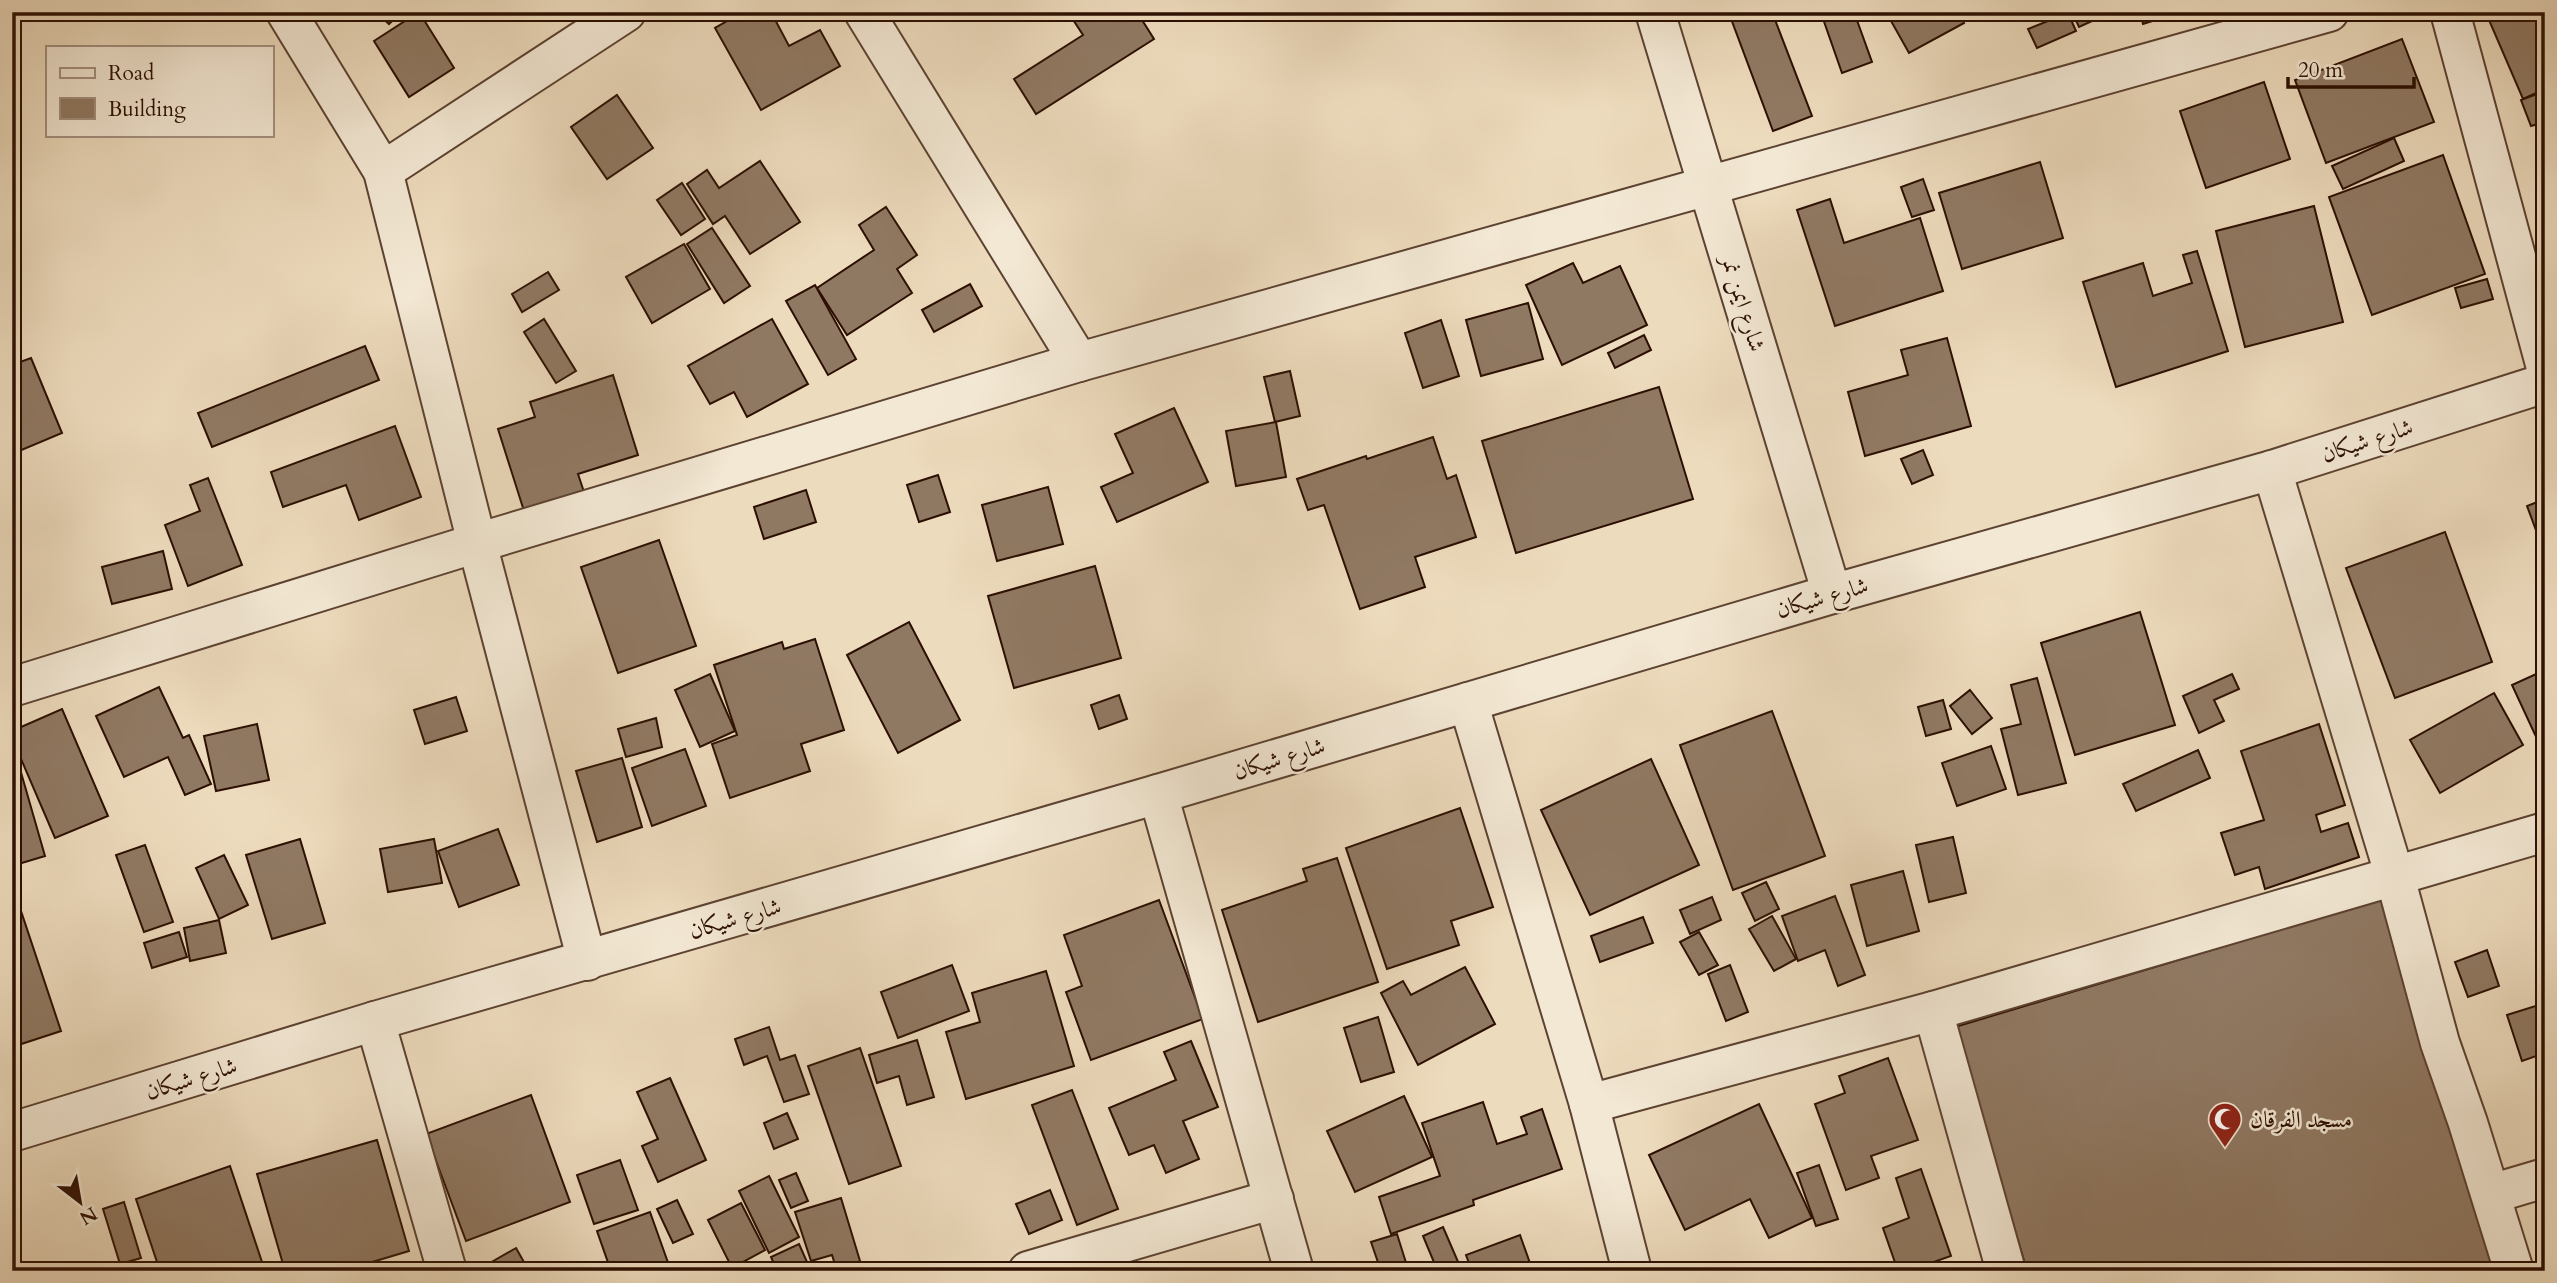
<svg xmlns="http://www.w3.org/2000/svg" width="2557" height="1283" viewBox="0 0 2557 1283" font-family="Cardo,Amiri,serif">
<style>
.building{fill:#907963;stroke:#2c0f02;stroke-width:2}
.lines{fill:none;stroke-linecap:round;stroke-linejoin:round}
.minor-casing{stroke:#5c4231;stroke-width:42}
.minor{stroke:#f3e8d4;stroke-width:38}
.labels{text-anchor:middle;stroke-width:5;stroke-linejoin:round;paint-order:stroke}
.street-label{font-size:23px;fill:#2c0f02;stroke:#f3e8d4}
.poi-label{font-size:23px;fill:#2c0f02;stroke:#f3e8d4;text-anchor:start}
</style>
<rect width="100%" height="100%" fill="#eddbbd"/>
<filter id="stains"><feTurbulence type="fractalNoise" baseFrequency=".00286" numOctaves="4"/><feColorMatrix values="0 0 0 0 .2 0 0 0 0 .09 0 0 0 0 .02 0 0 0 .5 -.17"/></filter>
<radialGradient id="worn" r=".72"><stop offset=".6" stop-color="#630" stop-opacity="0"/><stop offset="1" stop-color="#630" stop-opacity=".3"/></radialGradient>
<g class="building">
<polygon points="376,12 401,12 389,24"/>
<polygon points="419,12 454,68 409,97 374,41"/>
<polygon points="743,12 771,12 789,46 820,30 840,66 761,110 715,28"/>
<polygon points="1068,12 1137,12 1154,39 1036,114 1014,79 1083,35"/>
<polygon points="1740,12 1772,12 1812,116 1773,131 1730,16"/>
<polygon points="1854,12 1872,62 1842,73 1821,13"/>
<polygon points="1886,12 1958,12 1964,23 1909,53"/>
<polygon points="2072,12 2112,12 2079,27"/>
<polygon points="2140,12 2181,12 2143,24"/>
<polygon points="2507,12 2545,12 2545,89 2523,99 2489,20"/>
<polygon points="2068,13 2076,31 2037,48 2028,29"/>
<polygon points="2402,39 2434,122 2326,163 2295,80"/>
<polygon points="2264,82 2290,159 2206,188 2180,111"/>
<polygon points="2545,91 2545,122 2531,126 2521,100"/>
<polygon points="617,95 653,148 607,179 571,127"/>
<polygon points="2394,138 2404,161 2343,189 2332,166"/>
<polygon points="2443,155 2485,274 2372,315 2329,197"/>
<polygon points="760,161 800,222 750,254 725,216 713,224 687,184 707,170 719,188"/>
<polygon points="2040,162 2063,238 1962,269 1939,193"/>
<polygon points="1923,179 1934,210 1912,217 1901,187"/>
<polygon points="682,183 705,219 681,235 657,200"/>
<polygon points="1830,199 1844,243 1920,218 1943,291 1835,326 1797,210"/>
<polygon points="2314,206 2343,322 2245,347 2216,231"/>
<polygon points="886,207 917,255 897,269 912,293 847,335 817,288 874,250 859,225"/>
<polygon points="712,228 750,286 724,303 687,244"/>
<polygon points="684,244 710,289 652,323 626,277"/>
<polygon points="2197,251 2228,351 2116,387 2083,282 2143,263 2153,296 2192,283 2183,255"/>
<polygon points="1573,263 1583,283 1620,266 1647,325 1562,365 1526,285"/>
<polygon points="548,272 559,290 522,312 512,294"/>
<polygon points="2487,279 2493,299 2461,308 2455,288"/>
<polygon points="970,284 982,306 934,332 922,310"/>
<polygon points="815,285 856,359 828,375 786,301"/>
<polygon points="1528,303 1543,359 1481,376 1466,320"/>
<polygon points="544,319 576,371 556,383 524,332"/>
<polygon points="772,319 808,384 747,417 734,392 710,404 688,366"/>
<polygon points="1441,320 1459,376 1423,388 1405,333"/>
<polygon points="1644,335 1651,350 1615,368 1608,353"/>
<polygon points="1947,338 1971,426 1865,456 1848,392 1908,375 1901,350"/>
<polygon points="365,346 379,380 212,447 198,413"/>
<polygon points="31,358 62,433 12,454 12,365"/>
<polygon points="1290,371 1300,416 1275,422 1264,377"/>
<polygon points="613,375 638,455 578,474 584,492 524,511 498,429 535,417 530,402"/>
<polygon points="1659,387 1693,499 1516,553 1482,441"/>
<polygon points="1174,408 1208,482 1117,522 1101,487 1133,473 1115,434"/>
<polygon points="1276,422 1286,477 1236,486 1226,431"/>
<polygon points="395,426 421,497 359,520 346,485 283,507 271,472"/>
<polygon points="1433,437 1447,479 1456,475 1476,537 1415,557 1425,587 1360,609 1324,505 1308,510 1297,479 1366,456 1367,459"/>
<polygon points="1923,450 1933,475 1912,484 1901,459"/>
<polygon points="938,475 950,512 919,522 907,485"/>
<polygon points="208,478 242,565 188,586 165,525 200,511 190,485"/>
<polygon points="1048,487 1063,544 997,561 982,505"/>
<polygon points="806,490 816,522 764,539 754,507"/>
<polygon points="2545,499 2545,548 2543,549 2527,506"/>
<polygon points="2445,532 2492,662 2395,698 2346,568"/>
<polygon points="659,540 696,646 618,673 581,567"/>
<polygon points="163,551 172,589 112,604 102,567"/>
<polygon points="1095,566 1121,658 1014,688 988,596"/>
<polygon points="2140,612 2175,725 2075,755 2041,643"/>
<polygon points="909,622 960,720 898,753 847,655"/>
<polygon points="815,639 844,730 801,744 810,771 730,798 712,744 737,735 714,665 782,642 784,649"/>
<polygon points="2545,670 2545,756 2512,685"/>
<polygon points="710,674 735,731 700,747 675,690"/>
<polygon points="2232,674 2239,689 2214,700 2224,721 2199,733 2183,696"/>
<polygon points="2037,678 2066,783 2018,795 2001,729 2021,724 2011,685"/>
<polygon points="159,687 183,738 189,735 211,784 185,795 168,757 124,777 96,716"/>
<polygon points="1970,690 1992,718 1972,734 1950,706"/>
<polygon points="2494,693 2523,745 2440,793 2410,740"/>
<polygon points="1119,695 1127,719 1099,729 1091,705"/>
<polygon points="456,697 467,731 425,744 414,710"/>
<polygon points="1943,700 1951,729 1926,736 1918,707"/>
<polygon points="62,709 108,816 55,838 12,738 12,731"/>
<polygon points="1772,711 1825,856 1733,890 1680,745"/>
<polygon points="656,718 662,747 626,757 618,729"/>
<polygon points="257,724 269,780 216,791 204,736"/>
<polygon points="2319,724 2345,805 2316,815 2321,832 2348,823 2359,857 2265,889 2259,867 2235,875 2221,833 2264,820 2241,751"/>
<polygon points="1991,746 2006,789 1957,806 1942,763"/>
<polygon points="685,749 706,806 652,826 632,768"/>
<polygon points="2198,750 2210,778 2136,811 2123,784"/>
<polygon points="622,758 642,827 597,842 576,771"/>
<polygon points="1651,759 1699,865 1590,915 1541,810"/>
<polygon points="18,762 45,856 12,866 12,764"/>
<polygon points="1460,808 1493,907 1451,921 1459,945 1387,969 1346,848"/>
<polygon points="498,829 519,885 459,907 438,851"/>
<polygon points="1953,837 1966,893 1929,902 1916,845"/>
<polygon points="300,839 325,923 272,939 246,855"/>
<polygon points="434,839 442,883 388,892 380,849"/>
<polygon points="145,845 173,922 144,932 116,855"/>
<polygon points="224,855 248,905 219,919 196,868"/>
<polygon points="1337,858 1378,982 1258,1022 1222,910 1307,881 1303,869"/>
<polygon points="1903,871 1919,931 1867,946 1851,885"/>
<polygon points="1766,882 1779,909 1755,921 1742,893"/>
<polygon points="12,884 61,1031 12,1047"/>
<polygon points="1835,896 1865,975 1838,986 1825,950 1798,961 1782,916"/>
<polygon points="1712,897 1721,920 1690,934 1680,910"/>
<polygon points="2384,898 2495,1271 2027,1271 1955,1027"/>
<polygon points="1159,900 1203,1019 1091,1060 1066,992 1082,986 1064,935"/>
<polygon points="1772,916 1796,959 1774,971 1749,929"/>
<polygon points="1643,917 1653,943 1600,962 1591,936"/>
<polygon points="219,920 226,953 190,961 184,928"/>
<polygon points="179,932 187,957 152,968 144,943"/>
<polygon points="1699,932 1718,965 1699,975 1680,942"/>
<polygon points="2487,950 2499,986 2468,997 2455,962"/>
<polygon points="952,965 969,1011 898,1038 881,992"/>
<polygon points="1730,965 1748,1012 1726,1021 1708,974"/>
<polygon points="1465,967 1495,1024 1418,1065 1381,993 1403,981 1411,995"/>
<polygon points="1046,971 1074,1066 966,1099 946,1032 980,1022 972,993"/>
<polygon points="2545,1003 2545,1053 2522,1061 2507,1015"/>
<polygon points="1378,1017 1394,1072 1361,1082 1344,1028"/>
<polygon points="769,1027 780,1060 795,1055 809,1094 784,1102 767,1056 744,1065 735,1039"/>
<polygon points="917,1040 934,1097 907,1105 899,1076 877,1083 869,1055"/>
<polygon points="1191,1041 1218,1107 1183,1121 1199,1159 1166,1173 1154,1145 1129,1155 1109,1108 1176,1080 1164,1052"/>
<polygon points="860,1048 901,1166 849,1184 808,1066"/>
<polygon points="1888,1058 1918,1140 1871,1156 1879,1178 1846,1190 1815,1104 1845,1093 1839,1076"/>
<polygon points="670,1078 706,1160 658,1182 642,1146 658,1139 637,1092"/>
<polygon points="1072,1090 1118,1209 1077,1225 1032,1105"/>
<polygon points="531,1095 570,1202 466,1241 426,1134"/>
<polygon points="1404,1096 1432,1157 1355,1192 1327,1131"/>
<polygon points="1483,1102 1497,1144 1527,1134 1521,1117 1542,1109 1562,1169 1473,1200 1474,1205 1391,1234 1379,1197 1440,1176 1422,1123"/>
<polygon points="1759,1104 1812,1218 1769,1238 1750,1199 1685,1230 1649,1155"/>
<polygon points="787,1113 798,1139 774,1149 764,1123"/>
<polygon points="377,1140 409,1251 342,1271 285,1271 257,1174"/>
<polygon points="620,1160 638,1210 594,1224 577,1175"/>
<polygon points="1819,1165 1838,1219 1816,1226 1797,1173"/>
<polygon points="230,1166 265,1271 160,1271 136,1199"/>
<polygon points="1921,1169 1951,1256 1908,1271 1898,1271 1883,1228 1909,1218 1896,1178"/>
<polygon points="796,1173 808,1201 791,1208 779,1180"/>
<polygon points="769,1176 799,1237 769,1253 739,1191"/>
<polygon points="1050,1190 1062,1220 1029,1234 1016,1204"/>
<polygon points="841,1198 863,1271 837,1271 832,1255 811,1261 795,1212"/>
<polygon points="677,1200 693,1234 673,1243 657,1209"/>
<polygon points="124,1202 141,1258 120,1264 103,1209"/>
<polygon points="741,1203 765,1250 732,1268 708,1220"/>
<polygon points="650,1212 671,1271 611,1271 597,1231"/>
<polygon points="1443,1227 1462,1271 1428,1271 1436,1267 1423,1236"/>
<polygon points="1397,1234 1408,1269 1381,1271 1371,1242"/>
<polygon points="1520,1235 1531,1266 1518,1271 1472,1271 1466,1255"/>
<polygon points="799,1244 811,1271 777,1271 771,1257"/>
<polygon points="516,1248 529,1271 476,1271"/>
</g>
<g class="lines">
<defs>
<g id="minor">
<polyline points="286,12 383,171 477,543 587,961"/>
<polyline points="864,12 1079,362"/>
<polyline points="1655,12 1832,594"/>
<polyline points="2450,12 2545,364"/>
<polyline points="383,171 626,12"/>
<polyline points="2272,470 2395,877 2440,1043 2468,1123 2514,1271"/>
<polyline points="12,687 477,543 1079,362 2329,12"/>
<polyline points="1468,702 1589,1104 1632,1271"/>
<polyline points="1158,794 1294,1271"/>
<polyline points="1933,1011 2006,1271"/>
<polyline points="375,1021 447,1271"/>
<polyline points="1589,1104 1933,1011 2545,832"/>
<polyline points="12,1132 375,1021 1158,794 1832,594 2272,470 2545,383"/>
<polyline points="2491,1194 2545,1178"/>
<polyline points="1028,1271 1274,1199"/>
</g>
</defs>
<use href="#minor" class="minor-casing"/>
<use href="#minor" class="minor"/>
</g>
<defs>
<symbol id="mosque-pin" viewBox="-11 -11 22 30"><path d="M0 17L-7.5 6A9.5 9.5 0 1 1 7.5 6Z" fill="#8f2418" stroke="#f3e8d4"/><path d="M3.5-4.9A6 6 0 1 0 3.5 4.9A5 5 0 1 1 3.5-4.9Z" fill="#fff"/></symbol>
</defs>
<g fill-rule="evenodd">
<use href="#mosque-pin" x="2206" y="1100" width="38" height="52"/>
</g>
<g class="labels">
<g class="street-label">
<text transform="translate(1744 303) rotate(73)" y="8">شارع ايمن نمر</text>
<text transform="translate(2367 440) rotate(-18)" y="8">شارع شيكان</text>
<text transform="translate(1822 597) rotate(-16)" y="8">شارع شيكان</text>
<text transform="translate(1279 758) rotate(-17)" y="8">شارع شيكان</text>
<text transform="translate(735 918) rotate(-16)" y="8">شارع شيكان</text>
<text transform="translate(191 1078) rotate(-17)" y="8">شارع شيكان</text>
</g>
<g class="poi-label">
<text x="2250" y="1127">مسجد الفرقان</text>
</g>
</g>
<rect width="2557" height="1283" fill="none" stroke="#eddbbd" stroke-width="42"/>
<rect x="14" y="14" width="2529" height="1255" fill="none" stroke="#2c0f02" stroke-width="3.5"/>
<rect x="21" y="21" width="2515" height="1241" fill="none" stroke="#2c0f02" stroke-width="2"/>
<rect x="46" y="46" width="228" height="91" fill="#f3e8d4" stroke="#a39180" stroke-width="2"/>
<rect x="60" y="68" width="35" height="10" fill="#f3e8d4" stroke="#a39180" stroke-width="2"/>
<text x="108" y="80" font-size="21" fill="#2c0f02">Road</text>
<rect x="60" y="98" width="35" height="21" fill="#907963" stroke="#a39180" stroke-width="2"/>
<text x="108" y="116" font-size="21" fill="#2c0f02">Building</text>
<g transform="translate(80 1202) rotate(149)" stroke="#f3e8d4" stroke-width="5" paint-order="stroke">
<path d="M0-5L12 26L0 18L-12 26Z" fill="#2c0f02"/>
<text y="-10" font-size="19" font-weight="bold" text-anchor="middle" fill="#2c0f02">N</text>
</g>
<path d="M2288 77v10h126v-10" fill="none" stroke="#2c0f02" stroke-width="3.5"/>
<text x="2298" y="77" font-size="21" fill="#2c0f02" stroke="#f3e8d4" stroke-width="5" paint-order="stroke">20 m</text>
<rect width="100%" height="100%" filter="url(#stains)"/>
<rect width="100%" height="100%" fill="url(#worn)"/>
</svg>
